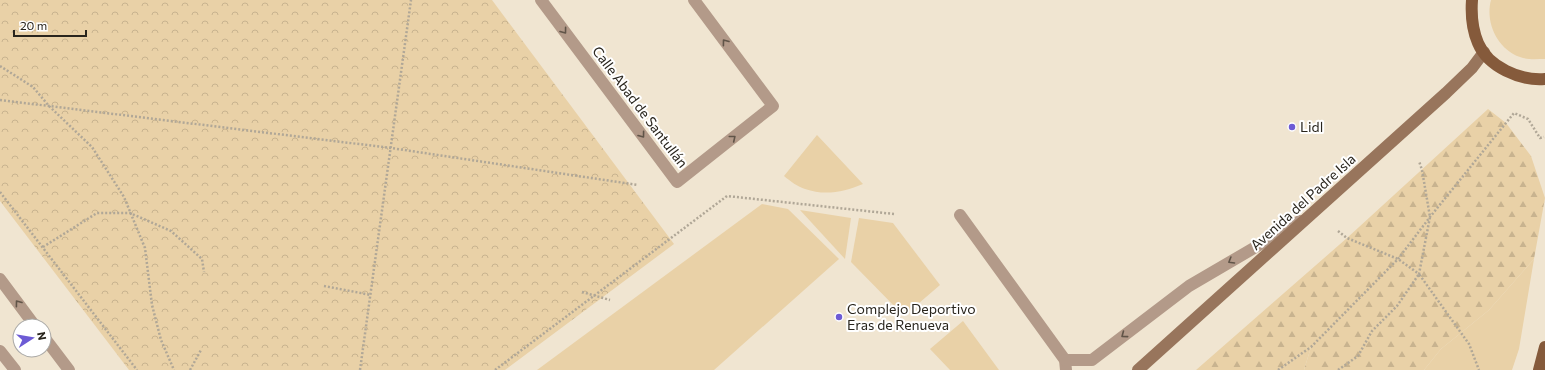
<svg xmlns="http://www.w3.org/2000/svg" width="1545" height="370" viewBox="0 0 1545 370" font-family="Commissioner,sans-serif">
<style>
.grass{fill:#e9d1a7}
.forest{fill:url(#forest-firs)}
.park{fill:url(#park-crowns)}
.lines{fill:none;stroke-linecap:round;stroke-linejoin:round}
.path{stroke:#b0a797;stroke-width:2.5;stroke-dasharray:2 2;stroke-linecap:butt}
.lane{stroke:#b39a89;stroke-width:12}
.street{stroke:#b39a89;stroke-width:12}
.secondary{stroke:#98755c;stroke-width:12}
.primary{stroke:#855a3b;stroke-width:12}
.oneway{stroke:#605448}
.poi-dot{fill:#6d5bd5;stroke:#fff;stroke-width:1.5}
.labels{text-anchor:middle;stroke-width:4;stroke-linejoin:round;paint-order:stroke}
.street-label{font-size:14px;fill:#29251d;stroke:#fff}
.poi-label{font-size:14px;fill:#29251d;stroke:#fff;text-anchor:start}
</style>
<defs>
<pattern id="forest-firs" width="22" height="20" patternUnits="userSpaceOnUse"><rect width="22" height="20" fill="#e9d1a7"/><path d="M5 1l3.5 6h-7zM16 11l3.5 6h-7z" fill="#c8b38f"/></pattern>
<pattern id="park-crowns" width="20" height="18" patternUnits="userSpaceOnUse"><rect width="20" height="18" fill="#e9d1a7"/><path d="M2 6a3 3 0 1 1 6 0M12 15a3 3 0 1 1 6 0" fill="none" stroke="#c8b38f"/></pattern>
</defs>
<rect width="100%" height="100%" fill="#f0e5d1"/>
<g class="grass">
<path d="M1491 0H1545V59C1536 59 1528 60 1520 57 1497 49 1485 22 1491 0Z"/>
<path d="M817 135 863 184C844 192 825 196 805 189 798 187 790 181 784 176Z"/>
<polygon points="762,204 788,209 839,259 714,370 537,370"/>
<polygon points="800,210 851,218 845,259"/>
<polygon points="859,218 893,223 940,285 904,316 851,262"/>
<polygon points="1534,259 1519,349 1512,370 1424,370 1441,349 1489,310"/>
<polygon points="963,321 999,370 950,370 930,349"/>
<polygon points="1311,347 1304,370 1278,370"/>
</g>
<polygon class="forest" points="1488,109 1506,123 1531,156 1545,198 1534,259 1489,310 1441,349 1424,370 1304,370 1311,347 1278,370 1196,370 1347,238"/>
<polygon class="park" points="0,0 492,0 674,244 505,370 129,370 0,201"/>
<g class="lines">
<g class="path">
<polyline points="0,66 33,87 49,106 92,147 124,197 145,248 152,305 161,340 174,370"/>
<polyline points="0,100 391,148 638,185"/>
<polyline points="0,192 137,370"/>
<polyline points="1338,231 1347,238 1398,259 1419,274 1430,217 1422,170 1419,161"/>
<polyline points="43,247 97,213 130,213 171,231 202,259 204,272"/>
<polyline points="324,286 371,295"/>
<polyline points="582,292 610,300"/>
<polyline points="190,370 201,350"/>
<polyline points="360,370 411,0"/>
<polyline points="495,370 727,196 894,214"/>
<polyline points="1278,370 1311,347 1398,259 1430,217 1514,113 1528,119 1540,138 1544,137"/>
<polyline points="1338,370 1358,356 1372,331 1397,306 1419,274 1469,344 1479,370"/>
</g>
<g class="lane">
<polyline points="960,215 1065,360 1066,370"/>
<polyline points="1065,360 1092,360 1189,286 1300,221"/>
</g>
<g class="street">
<polyline points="541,0 677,182 773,106 694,0"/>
<polyline points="0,279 35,326"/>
<polyline points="44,337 69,370"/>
<polyline points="0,351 15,370"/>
</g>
<polyline class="secondary" points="1138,370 1446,93 1472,68 1484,52"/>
<g class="primary">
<path d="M1472 0C1471 14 1472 29 1478 43 1488 67 1520 81 1545 79"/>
<polyline points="1539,370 1545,347"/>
</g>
</g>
<defs><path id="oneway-chevron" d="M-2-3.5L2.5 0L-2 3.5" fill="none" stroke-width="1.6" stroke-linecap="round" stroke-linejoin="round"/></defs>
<g class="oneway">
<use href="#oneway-chevron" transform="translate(564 31) rotate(53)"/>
<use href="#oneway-chevron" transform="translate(725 42) rotate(-127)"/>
<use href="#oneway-chevron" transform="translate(642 135) rotate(53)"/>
<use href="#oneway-chevron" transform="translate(733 138) rotate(-39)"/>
<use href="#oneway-chevron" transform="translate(1231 261) rotate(149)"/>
<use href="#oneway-chevron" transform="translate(18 303) rotate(-127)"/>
<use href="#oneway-chevron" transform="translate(1124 335) rotate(143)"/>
</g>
<g class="poi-dot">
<circle cx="1292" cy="127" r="4"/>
<circle cx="839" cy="317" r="4"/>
</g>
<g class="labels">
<g class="street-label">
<text transform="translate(640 107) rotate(53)" y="5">Calle Abad de Santullán</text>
<text transform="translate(1303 202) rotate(-42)" y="5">Avenida del Padre Isla</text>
</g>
<g class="poi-label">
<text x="1300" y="132">Lidl</text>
<text x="847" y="314">Complejo Deportivo<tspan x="847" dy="16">Eras de Renueva</tspan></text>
</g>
</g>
<g transform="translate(32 338) rotate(78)"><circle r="19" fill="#ffffff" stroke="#a9a8a5"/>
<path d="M0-3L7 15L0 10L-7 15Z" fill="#6d5bd5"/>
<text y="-6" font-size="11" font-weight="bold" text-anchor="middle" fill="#29251d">N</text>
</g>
<path d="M14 30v6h72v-6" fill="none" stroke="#29251d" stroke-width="2"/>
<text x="20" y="30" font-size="12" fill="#29251d" stroke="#ffffff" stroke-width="3" paint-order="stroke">20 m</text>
</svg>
